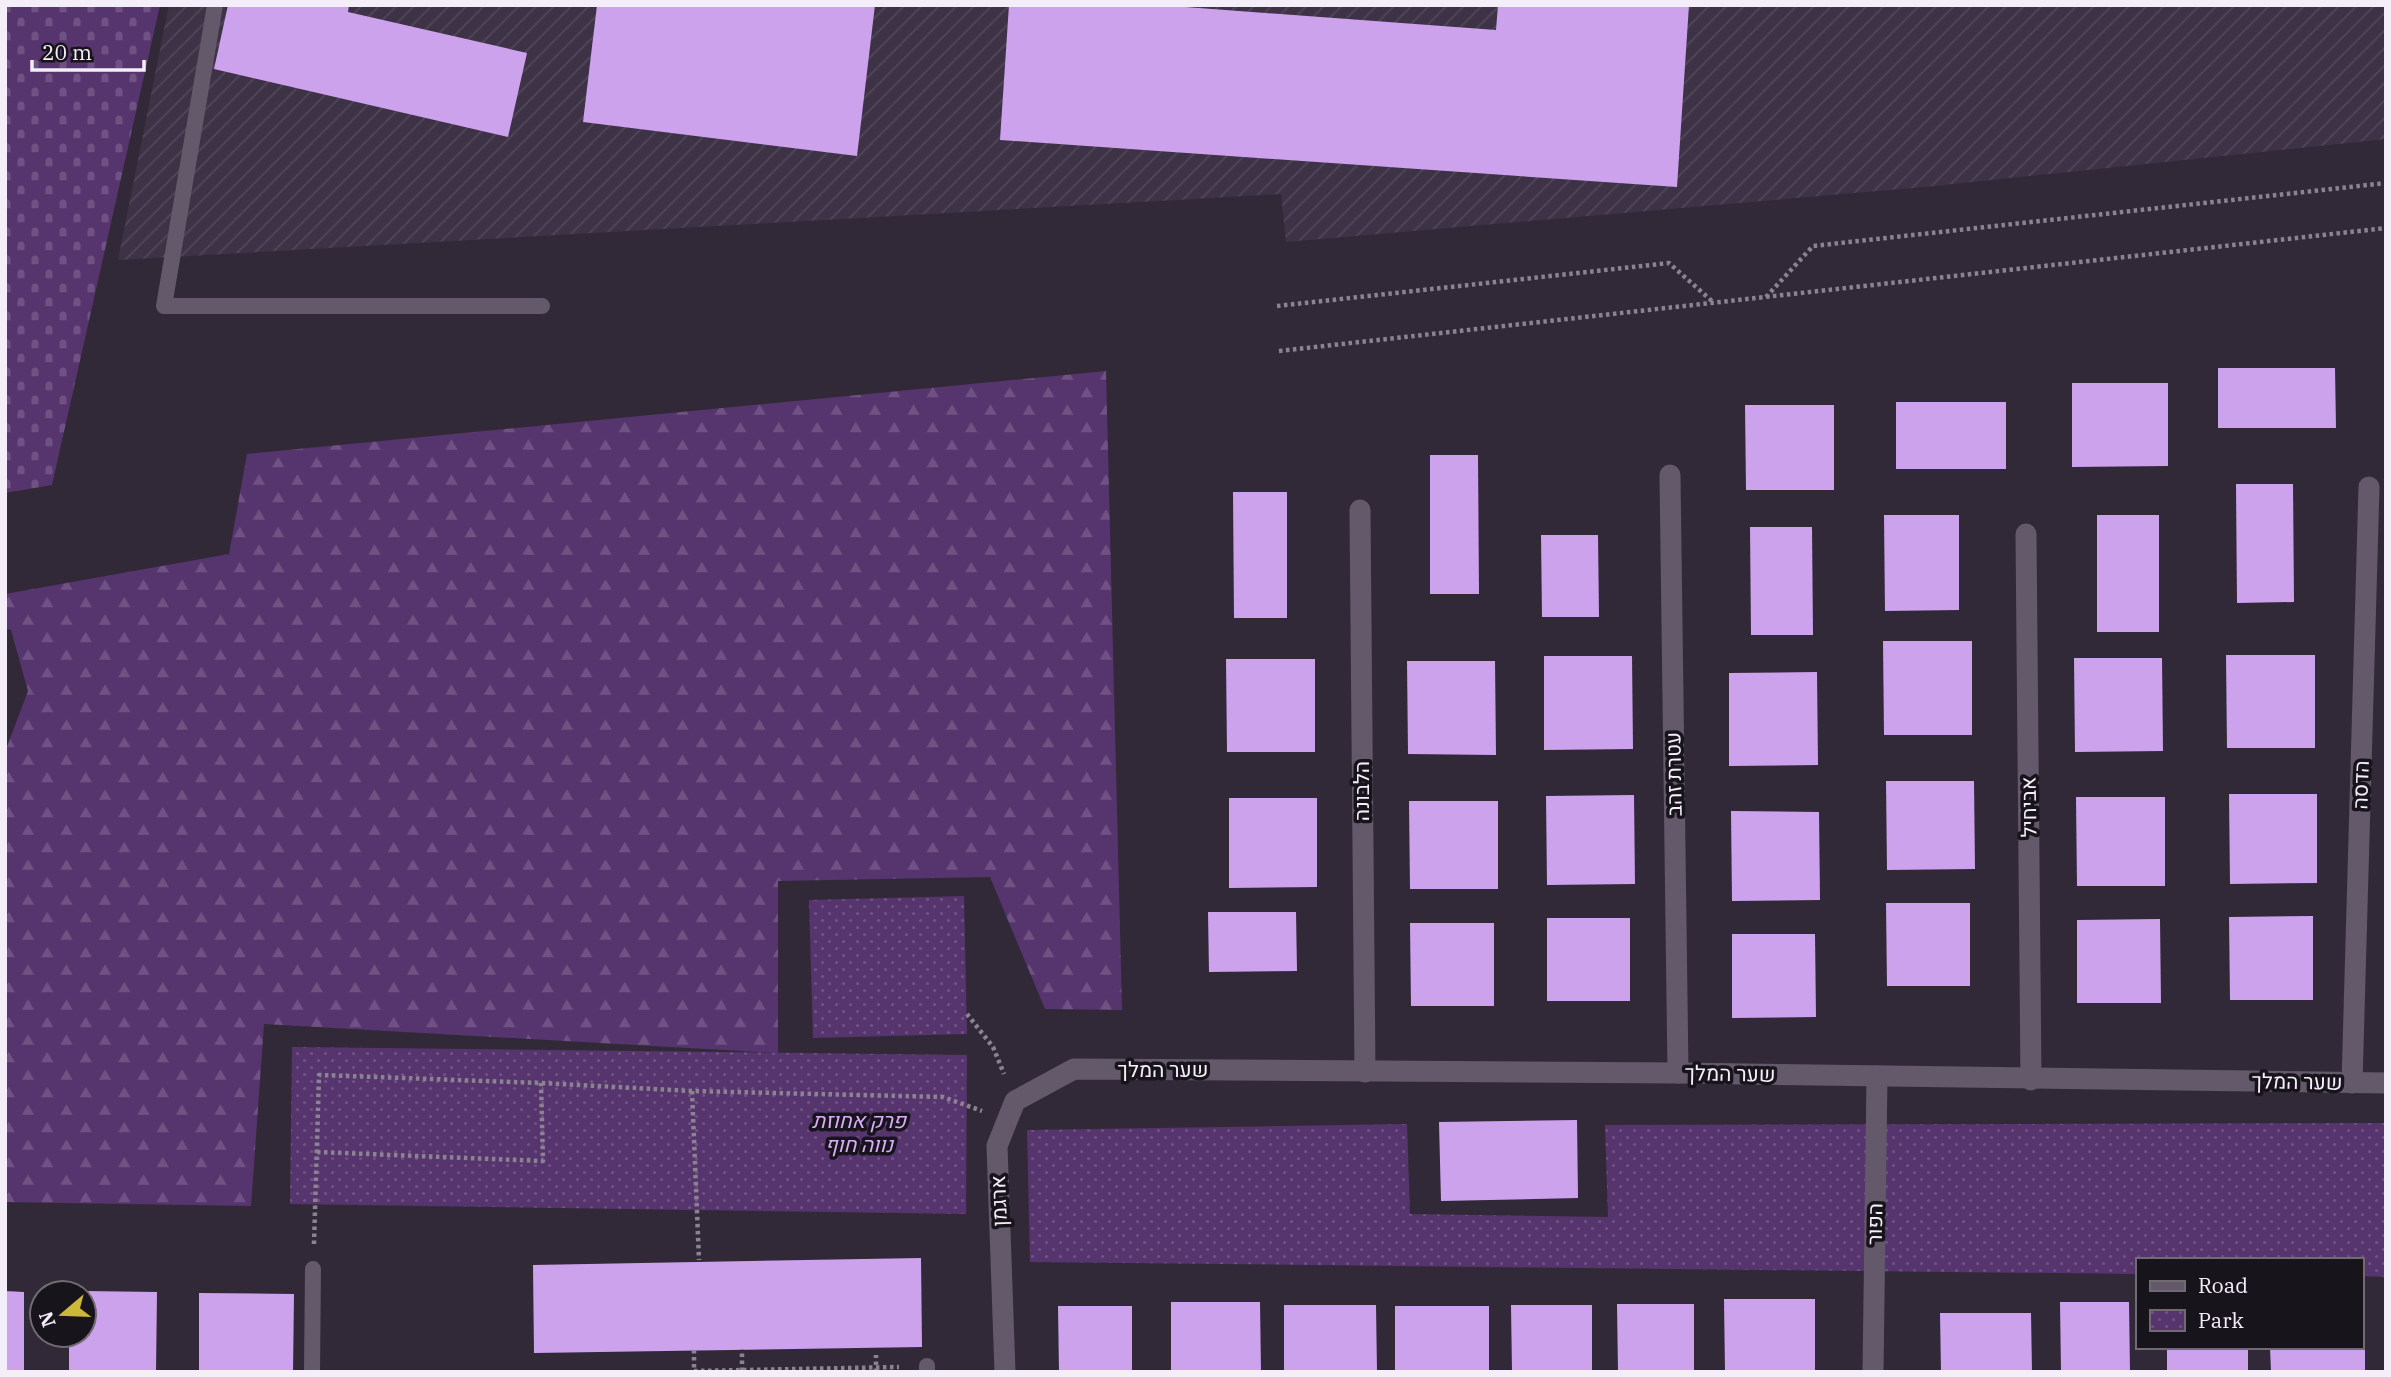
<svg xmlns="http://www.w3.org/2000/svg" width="2391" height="1377" viewBox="0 0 2391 1377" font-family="'IBM Plex Serif',Heebo,serif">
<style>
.industrial{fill:url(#industrial-furrows)}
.forest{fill:url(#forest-firs)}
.cemetery{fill:url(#cemetery-stones)}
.park{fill:url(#park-dots)}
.building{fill:#cda2ed}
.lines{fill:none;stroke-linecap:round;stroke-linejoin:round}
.path{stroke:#8a8390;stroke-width:4.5;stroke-dasharray:3.5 3.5;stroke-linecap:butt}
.service{stroke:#63596a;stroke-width:16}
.minor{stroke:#63596a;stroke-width:21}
.labels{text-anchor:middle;stroke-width:7;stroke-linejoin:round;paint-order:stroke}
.street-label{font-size:21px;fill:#f3eef8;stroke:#18141b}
.park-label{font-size:21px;font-style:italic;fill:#d8acf9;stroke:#18141b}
</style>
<defs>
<pattern id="industrial-furrows" width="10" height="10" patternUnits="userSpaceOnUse" patternTransform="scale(1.75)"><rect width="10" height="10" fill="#3e3247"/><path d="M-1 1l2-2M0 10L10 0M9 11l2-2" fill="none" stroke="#514659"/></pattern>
<pattern id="forest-firs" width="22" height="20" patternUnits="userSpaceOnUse" patternTransform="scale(1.75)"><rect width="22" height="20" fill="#56346d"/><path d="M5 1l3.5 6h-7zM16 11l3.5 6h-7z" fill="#6f5283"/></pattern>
<pattern id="cemetery-stones" width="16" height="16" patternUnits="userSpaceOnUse" patternTransform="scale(1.75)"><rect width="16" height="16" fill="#56346d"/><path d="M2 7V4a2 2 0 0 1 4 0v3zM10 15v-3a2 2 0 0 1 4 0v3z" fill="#6f5283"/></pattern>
<pattern id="park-dots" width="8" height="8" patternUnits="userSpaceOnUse" patternTransform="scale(1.75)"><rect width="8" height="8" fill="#56346d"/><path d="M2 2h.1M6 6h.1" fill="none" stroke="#6f5283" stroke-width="1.8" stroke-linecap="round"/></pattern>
</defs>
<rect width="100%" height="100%" fill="#322938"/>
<polygon class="industrial" points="169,5 2386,5 2386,139 1924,187 1286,242 1281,194 118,260"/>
<polygon class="forest" points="1106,371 1122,1010 1045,1009 990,877 778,881 778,1053 264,1024 251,1206 5,1202 5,752 28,691 11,630 5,629 5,594 229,554 247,454"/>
<polygon class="cemetery" points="5,5 160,5 52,485 5,493"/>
<g class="park">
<polygon points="964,896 967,1034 813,1038 809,900"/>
<polygon points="292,1047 967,1055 966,1214 290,1204"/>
<polygon points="2386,1123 2386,1277 2361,1276 2361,1260 2137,1260 2137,1274 1030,1262 1027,1130 1407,1124 1410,1214 1608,1217 1605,1125"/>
</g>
<g class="building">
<polygon points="228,5 349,5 348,12 527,53 508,137 214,69"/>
<polygon points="597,5 875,5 857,156 583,122"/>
<polygon points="1009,5 1159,5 1496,30 1498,5 1689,5 1677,187 1000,140"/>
<polygon points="2218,368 2335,368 2336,428 2218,428"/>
<polygon points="2072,383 2168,383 2168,466 2072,467"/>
<rect x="1896" y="402" width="110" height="67"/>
<polygon points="1745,405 1834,405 1834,490 1746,490"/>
<polygon points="1430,455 1478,455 1479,594 1430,594"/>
<polygon points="2236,484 2293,484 2294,602 2237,603"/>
<polygon points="1233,492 1287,492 1287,618 1234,618"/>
<polygon points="1884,515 1959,515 1959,610 1885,611"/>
<rect x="2097" y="515" width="62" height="117"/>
<polygon points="1750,527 1812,527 1813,635 1751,635"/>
<polygon points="1541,535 1598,535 1599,617 1542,617"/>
<polygon points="1883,641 1972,641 1972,735 1884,735"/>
<polygon points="2226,655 2315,655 2315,748 2227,748"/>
<polygon points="1544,656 1632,656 1633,749 1544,750"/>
<polygon points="2074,658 2162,658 2163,751 2075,752"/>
<polygon points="1226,659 1315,659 1315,752 1227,752"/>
<polygon points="1407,661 1495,661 1496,755 1408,754"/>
<polygon points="1817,672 1818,765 1729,766 1729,673"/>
<polygon points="1886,781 1974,781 1975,869 1887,870"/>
<polygon points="2229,794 2317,794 2317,883 2230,884"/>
<polygon points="1634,795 1635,884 1547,885 1546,796"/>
<polygon points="2076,797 2165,797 2165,886 2077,886"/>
<polygon points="1229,798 1317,798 1317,887 1229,888"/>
<polygon points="1409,801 1498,801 1498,889 1410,889"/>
<polygon points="1731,811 1819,812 1820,900 1732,901"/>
<polygon points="1886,903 1970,903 1970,986 1887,986"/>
<polygon points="1208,912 1296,912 1297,971 1209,972"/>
<polygon points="2313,916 2313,1000 2230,1000 2229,917"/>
<rect x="1547" y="918" width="83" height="83"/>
<polygon points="2160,919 2161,1003 2077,1003 2077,920"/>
<polygon points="1410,923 1494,923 1494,1006 1411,1006"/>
<polygon points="1732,934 1815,934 1816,1017 1732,1018"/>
<polygon points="1577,1120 1578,1198 1441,1201 1439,1122"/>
<polygon points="921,1258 922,1347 534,1353 533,1265"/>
<polygon points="5,1291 24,1292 24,1372 5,1372"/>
<polygon points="84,1291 157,1292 156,1372 69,1372 69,1335 84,1335"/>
<polygon points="199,1293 294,1294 293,1372 199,1372"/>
<polygon points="1724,1299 1815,1299 1815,1372 1725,1372"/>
<polygon points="1171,1302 1260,1302 1261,1372 1171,1372"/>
<polygon points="2060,1302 2129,1302 2130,1372 2061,1372"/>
<polygon points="1617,1304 1694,1304 1694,1372 1618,1372"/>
<polygon points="1284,1305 1376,1305 1377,1372 1284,1372"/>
<polygon points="1511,1305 1592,1305 1592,1372 1512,1372"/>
<polygon points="1058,1306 1132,1306 1132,1372 1059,1372"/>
<rect x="1395" y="1306" width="94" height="66"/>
<polygon points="2361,1310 2365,1310 2365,1372 2271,1372 2270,1347 2361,1347"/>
<polygon points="1940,1313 2031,1313 2032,1372 1941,1372"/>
<rect x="2167" y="1347" width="81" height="25"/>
</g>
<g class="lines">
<g class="path">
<polyline points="1766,297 1813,246 2386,183"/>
<polyline points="1277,306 1669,263 1713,302"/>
<polyline points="1279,351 2386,228"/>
<polyline points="967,1014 993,1047 1004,1074"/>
<polyline points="692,1091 699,1260"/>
<polyline points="317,1152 543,1161 541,1083"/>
<polyline points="314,1244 319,1075 541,1083 692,1091 943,1097 982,1111"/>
<polyline points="694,1350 694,1371 899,1367"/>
<polyline points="742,1371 742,1349"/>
<polyline points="876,1372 876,1355"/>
</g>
<g class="service">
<polyline points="215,5 164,306 542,306"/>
<polyline points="927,1366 927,1372"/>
<polyline points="312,1372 313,1269"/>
</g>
<g class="minor">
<polyline points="1670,475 1678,1073"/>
<polyline points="1360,510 1365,1072"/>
<polyline points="2026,534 2031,1080"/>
<polyline points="2352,1083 2369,487"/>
<polyline points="1005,1372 997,1146 1015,1101 1074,1069 1678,1073 2386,1083"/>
<polyline points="1873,1372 1877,1076"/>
</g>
</g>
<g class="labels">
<g class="street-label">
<text transform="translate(1674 774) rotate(-91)" y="7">עטרת זהב</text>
<text transform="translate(2361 785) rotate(-88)" y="7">הדסה</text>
<text transform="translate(1362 791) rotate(-90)" y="7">הלבונה</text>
<text transform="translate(2029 807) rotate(-91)" y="7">אביחיל</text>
<text x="1163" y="1077">שער המלך</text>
<text transform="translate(1730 1074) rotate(1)" y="7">שער המלך</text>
<text transform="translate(2297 1082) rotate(1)" y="7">שער המלך</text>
<text transform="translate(999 1201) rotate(-92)" y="7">ארגמן</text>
<text transform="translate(1875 1224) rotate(-89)" y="7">הפור</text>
</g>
<g class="park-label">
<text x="859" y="1128">פרק אחוזת<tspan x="859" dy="24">נווה חוף</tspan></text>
</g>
</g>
<rect width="2391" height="1377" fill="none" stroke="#f3eef8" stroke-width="14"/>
<rect x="2136" y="1258" width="228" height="91" fill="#18141b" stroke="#706b73" stroke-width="2"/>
<rect x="2150" y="1281" width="35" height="10" fill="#63596a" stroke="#706b73" stroke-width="2"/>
<text x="2198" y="1293" font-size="21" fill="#f3eef8">Road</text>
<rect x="2150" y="1310" width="35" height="21" fill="url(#park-dots)" stroke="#706b73" stroke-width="2"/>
<text x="2198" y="1328" font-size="21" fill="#f3eef8">Park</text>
<g transform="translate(63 1314) rotate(251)"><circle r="33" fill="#18141b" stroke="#706b73" stroke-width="2"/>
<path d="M0-5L12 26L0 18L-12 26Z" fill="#cdb938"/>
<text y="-10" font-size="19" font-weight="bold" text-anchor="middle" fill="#f3eef8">N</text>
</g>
<path d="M32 60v10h112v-10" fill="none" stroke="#f3eef8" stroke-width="3.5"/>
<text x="42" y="60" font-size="21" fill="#f3eef8" stroke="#18141b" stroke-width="5" paint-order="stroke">20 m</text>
</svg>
